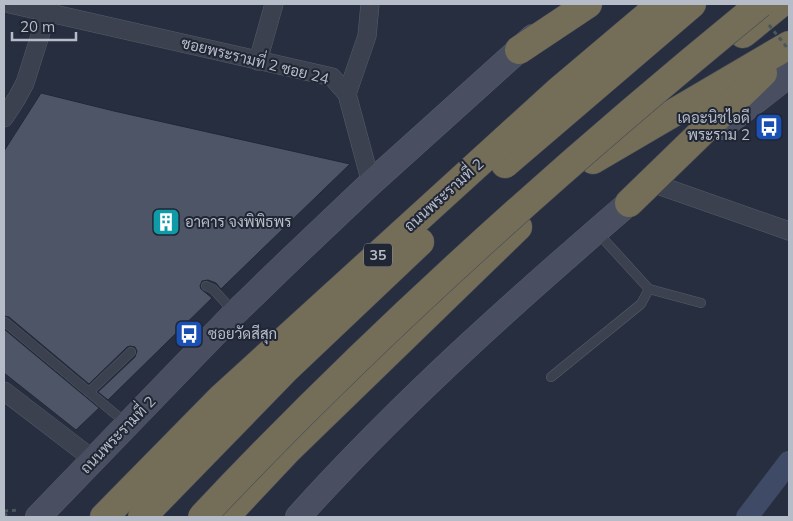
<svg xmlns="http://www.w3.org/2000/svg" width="793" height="521" viewBox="0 0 793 521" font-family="Mulish,Sarabun,sans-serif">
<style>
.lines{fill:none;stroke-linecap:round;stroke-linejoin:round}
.canal{stroke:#3e4a66;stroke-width:22}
.building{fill:#4d5567;stroke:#222836}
.lane-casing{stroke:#565c69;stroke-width:10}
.street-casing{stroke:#565c69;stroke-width:19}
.secondary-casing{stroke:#565c69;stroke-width:26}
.highway-casing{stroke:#434956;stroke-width:29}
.path{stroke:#47575d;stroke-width:3;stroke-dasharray:4 4;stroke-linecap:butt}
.lane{stroke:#3b414f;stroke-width:9}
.street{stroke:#3b414f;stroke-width:18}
.secondary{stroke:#494f61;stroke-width:25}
.highway{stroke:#746d58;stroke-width:28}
.highway-bridge-casing{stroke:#434956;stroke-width:29;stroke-linecap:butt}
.path-bridge{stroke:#47575d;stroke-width:3;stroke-dasharray:4 4;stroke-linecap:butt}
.highway-bridge{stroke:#746d58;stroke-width:28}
.labels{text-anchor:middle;stroke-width:4;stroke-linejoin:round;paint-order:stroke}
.shield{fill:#202634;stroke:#8a8f9c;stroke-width:1}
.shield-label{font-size:14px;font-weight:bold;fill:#b7bcc9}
.street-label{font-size:15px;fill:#b7bcc9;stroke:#202634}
.poi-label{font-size:15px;fill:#b7bcc9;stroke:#202634;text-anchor:start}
</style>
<rect width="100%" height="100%" fill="#272e3f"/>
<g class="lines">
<polyline class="canal" points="747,517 789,462"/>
</g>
<g class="building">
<polygon points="41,93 114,111 350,164 221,289 216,283 208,280 202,281 200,286 201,289 212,298 108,400 98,392 135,357 137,351 135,347 130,346 127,347 89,384 9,317 4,316 4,151"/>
<polygon points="4,329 99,408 76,430 4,373"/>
</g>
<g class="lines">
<defs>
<g id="lane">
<polyline points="206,286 213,289 234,312"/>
<polyline points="649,289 701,303"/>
<polyline points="5,322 126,423"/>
<polyline points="551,377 641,304 649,289 597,232"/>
<polyline points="89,392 131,352"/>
</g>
<g id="street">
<polyline points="10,4 332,77 347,94 371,183"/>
<polyline points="258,61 274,4"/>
<polyline points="347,94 367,36 370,4"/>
<polyline points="4,118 17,98 25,83 50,4"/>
<polyline points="652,183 789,231"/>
<polyline points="4,391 94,460"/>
</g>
<g id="secondary">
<polyline points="722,127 789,75"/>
<polyline points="38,517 235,313 294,256 371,183 533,37"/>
<path d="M298 517C404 399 524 293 644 190"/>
</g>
<g id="highway">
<polyline points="743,34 780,4"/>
<polyline points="519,50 588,4"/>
<polyline points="593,160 789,45"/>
<polyline points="505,164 692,4"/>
<polyline points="629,203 763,73"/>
<polyline points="104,517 221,398 557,92 661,4"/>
<polyline points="142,517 287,368 420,242"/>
<polyline points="225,517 288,450 518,227"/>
</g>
</defs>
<use href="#lane" class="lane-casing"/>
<use href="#street" class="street-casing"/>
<use href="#secondary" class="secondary-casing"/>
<use href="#highway" class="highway-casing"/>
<g class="path">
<polyline points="4,511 18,510"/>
<polyline points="4,513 8,517"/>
</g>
<use href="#lane" class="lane"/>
<use href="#street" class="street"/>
<use href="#secondary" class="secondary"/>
<use href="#highway" class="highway"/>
<defs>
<path id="highway-bridge" d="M202 517C375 333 564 164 760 4"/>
</defs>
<use href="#highway-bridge" class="highway-bridge-casing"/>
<polyline class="path-bridge" points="769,25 789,50"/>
<use href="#highway-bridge" class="highway-bridge"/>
</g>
<defs>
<symbol id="bus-square" viewBox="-11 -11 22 22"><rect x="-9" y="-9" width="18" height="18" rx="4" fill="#1a4fb4" stroke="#202634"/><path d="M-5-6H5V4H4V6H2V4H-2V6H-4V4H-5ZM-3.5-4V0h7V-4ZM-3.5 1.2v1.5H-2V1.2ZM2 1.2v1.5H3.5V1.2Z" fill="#fff"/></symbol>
<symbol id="building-square" viewBox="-11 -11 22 22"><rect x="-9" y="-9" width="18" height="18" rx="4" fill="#0f9aa8" stroke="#202634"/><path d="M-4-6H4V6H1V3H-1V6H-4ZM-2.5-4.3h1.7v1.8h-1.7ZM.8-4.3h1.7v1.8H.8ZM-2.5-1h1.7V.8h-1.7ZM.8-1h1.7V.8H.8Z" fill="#fff"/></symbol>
</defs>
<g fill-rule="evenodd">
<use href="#bus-square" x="753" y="111" width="32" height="32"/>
<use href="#building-square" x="150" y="206" width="32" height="32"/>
<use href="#bus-square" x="173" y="318" width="32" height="32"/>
</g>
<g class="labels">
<rect class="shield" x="364" y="243.5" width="28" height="23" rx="4"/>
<g class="shield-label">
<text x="378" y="260">35</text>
</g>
<g class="street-label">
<text transform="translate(255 61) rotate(14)" y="5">ซอยพระรามที่ 2 ซอย 24</text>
<text transform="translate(444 195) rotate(-42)" y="5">ถนนพระรามที่ 2</text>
<text transform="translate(118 435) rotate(-46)" y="5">ถนนพระรามที่ 2</text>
</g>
<g class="poi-label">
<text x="750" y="123" text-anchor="end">เดอะนิชไอดี<tspan x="750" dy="17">พระราม 2</tspan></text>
<text x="185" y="227">อาคาร จงพิพิธพร</text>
<text x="208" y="339">ซอยวัดสีสุก</text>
</g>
</g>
<rect width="793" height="521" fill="none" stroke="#b7bcc9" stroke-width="10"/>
<path d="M12 32v8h64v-8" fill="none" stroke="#b7bcc9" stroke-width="2.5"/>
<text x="20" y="32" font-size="15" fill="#b7bcc9" stroke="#202634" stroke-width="4" paint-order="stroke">20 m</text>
</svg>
